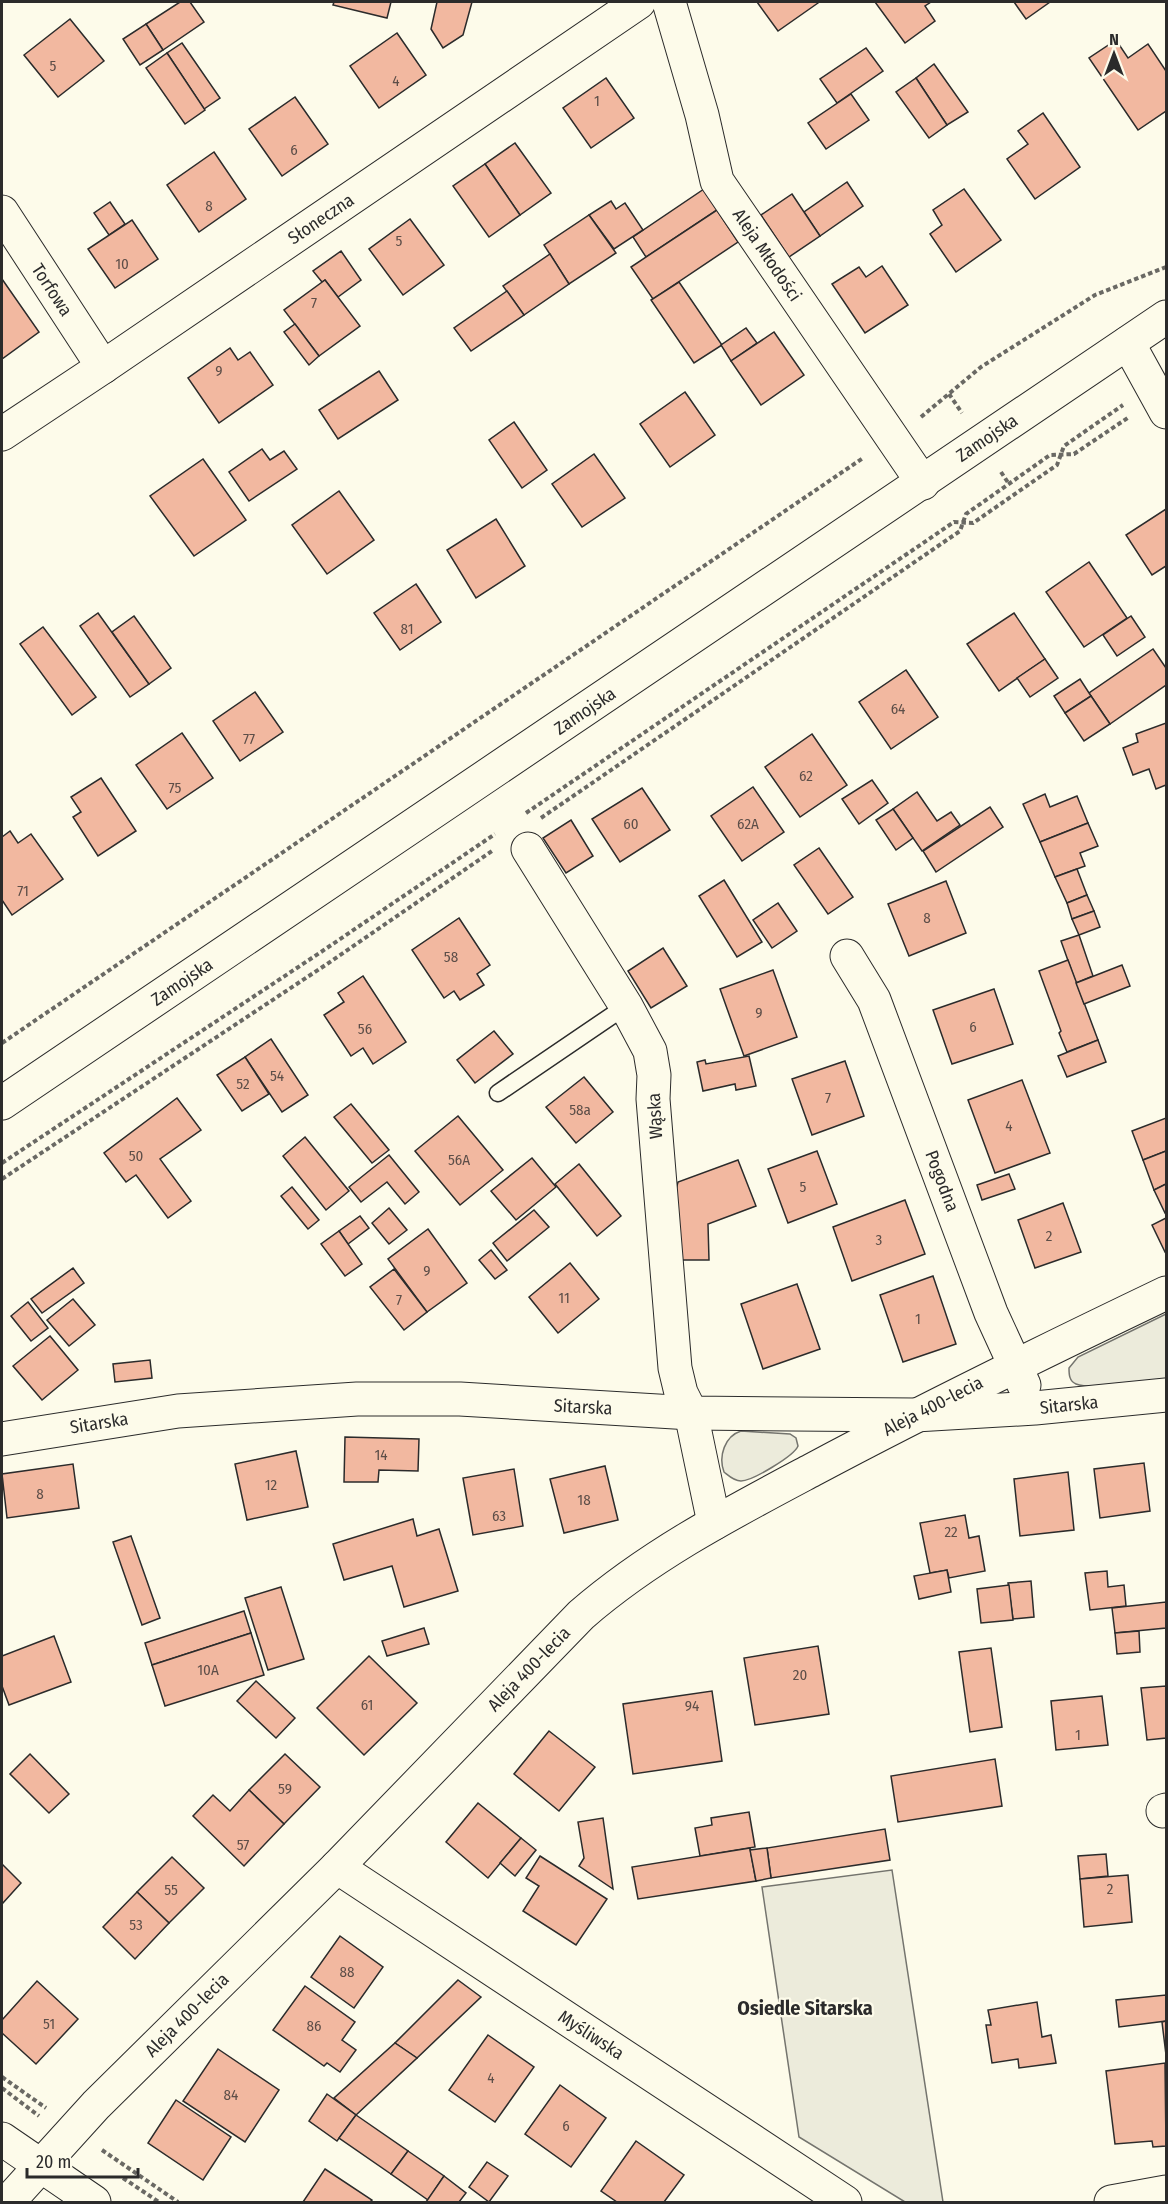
<svg xmlns="http://www.w3.org/2000/svg" width="1168" height="2204" viewBox="0 0 1168 2204" font-family="'Fira Sans Condensed',sans-serif">
<style>
.green{fill:#ecebdb;stroke:#74746e;stroke-width:1.5}
.building{fill:#f2b8a0;stroke:#2b2b2b;stroke-width:1.5}
.lines{fill:none;stroke-linecap:round;stroke-linejoin:round}
.service-casing{stroke:#2b2b2b;stroke-width:19}
.minor-casing{stroke:#2b2b2b;stroke-width:35}
.tertiary-casing{stroke:#2b2b2b;stroke-width:35}
.path{stroke:#6a6964;stroke-width:4;stroke-dasharray:4.5 3;stroke-linecap:butt}
.service{stroke:#fdfbea;stroke-width:16}
.minor{stroke:#fdfbea;stroke-width:33}
.tertiary{stroke:#fdfbea;stroke-width:33}
.labels{text-anchor:middle;stroke-width:4.5;stroke-linejoin:round;paint-order:stroke}
.number-label{font-size:15px;fill:#5d4e48}
.street-label{font-size:18px;fill:#2b2b2b;stroke:#fdfbea}
.neighbourhood-label{font-size:20px;font-weight:bold;fill:#2b2b2b;stroke:#fdfbea}
</style>
<rect width="100%" height="100%" fill="#fdfbea"/>
<g class="green">
<path d="M1166 1314V1379C1146 1381 1093 1391 1076 1384 1069 1381 1069 1374 1069 1368L1078 1357Z"/>
<path d="M741 1431 790 1434 796 1438 798 1446C794 1456 752 1481 741 1481 734 1481 729 1476 724 1472 718 1456 725 1436 741 1431Z"/>
<polygon points="892,1870 943,2202 905,2202 799,2137 762,1887"/>
</g>
<g class="building">
<polygon points="180,2 190,2 204,22 163,50 146,24"/>
<polygon points="334,2 391,2 387,18 333,5"/>
<polygon points="437,2 472,2 463,35 443,48 431,29"/>
<polygon points="757,2 817,2 818,3 778,31"/>
<polygon points="875,2 931,2 925,6 935,21 905,43"/>
<polygon points="1014,2 1050,2 1026,19"/>
<polygon points="70,19 104,61 58,97 24,55"/>
<polygon points="146,24 163,50 140,65 123,39"/>
<polygon points="397,33 426,75 379,108 350,66"/>
<polygon points="1116,40 1128,58 1148,44 1166,71 1166,111 1138,130 1089,58"/>
<polygon points="182,43 220,98 204,109 167,53"/>
<polygon points="866,48 883,71 837,103 820,79"/>
<polygon points="167,53 205,110 185,124 146,68"/>
<polygon points="934,64 968,112 947,125 916,78"/>
<polygon points="606,78 634,118 591,148 563,108"/>
<polygon points="916,78 947,125 929,138 896,92"/>
<polygon points="851,94 869,120 826,149 808,123"/>
<polygon points="295,97 328,144 282,176 249,129"/>
<polygon points="1043,113 1080,167 1035,199 1007,159 1028,144 1018,131"/>
<polygon points="515,143 551,193 520,215 485,164"/>
<polygon points="214,152 246,199 199,232 167,185"/>
<polygon points="485,164 520,215 489,237 453,186"/>
<polygon points="847,182 863,206 820,236 804,212"/>
<polygon points="704,189 717,210 646,257 633,237"/>
<polygon points="964,189 1001,240 956,272 930,234 942,225 933,210"/>
<polygon points="792,194 820,236 789,257 761,215"/>
<polygon points="611,201 616,209 625,203 643,230 614,249 589,215"/>
<polygon points="110,202 125,224 109,235 94,213"/>
<polygon points="717,210 738,242 653,299 631,267"/>
<polygon points="589,215 616,253 569,284 544,245"/>
<polygon points="410,219 444,265 403,295 369,249"/>
<polygon points="132,220 158,259 115,288 88,249"/>
<polygon points="341,251 361,280 338,297 325,280 322,282 313,271"/>
<polygon points="550,254 569,284 524,315 503,286"/>
<polygon points="882,266 908,305 865,333 832,284 859,267 866,277"/>
<polygon points="2,279 39,332 2,359"/>
<polygon points="325,280 360,326 319,356 284,310"/>
<polygon points="679,282 722,345 694,363 651,300"/>
<polygon points="507,291 524,315 471,351 454,328"/>
<polygon points="295,324 319,356 309,365 284,332"/>
<polygon points="746,328 757,343 731,361 721,345"/>
<polygon points="774,332 804,375 761,405 731,361"/>
<polygon points="230,348 238,360 250,352 273,385 219,423 188,378"/>
<polygon points="379,371 398,400 338,439 319,410"/>
<polygon points="685,392 715,435 670,467 640,424"/>
<polygon points="514,422 547,470 522,488 489,440"/>
<polygon points="262,449 270,460 284,451 297,469 249,501 229,472"/>
<polygon points="594,454 625,498 582,527 552,484"/>
<polygon points="203,459 246,520 194,556 150,496"/>
<polygon points="339,491 374,540 327,574 292,525"/>
<polygon points="1166,509 1166,566 1152,575 1126,535"/>
<polygon points="496,519 525,566 476,598 447,550"/>
<polygon points="1089,562 1127,618 1084,647 1046,592"/>
<polygon points="416,584 441,622 400,650 374,613"/>
<polygon points="98,613 149,684 130,697 80,626"/>
<polygon points="1014,613 1045,659 999,691 967,644"/>
<polygon points="134,616 171,668 149,684 112,632"/>
<polygon points="1131,616 1145,637 1117,656 1103,635"/>
<polygon points="43,627 96,697 72,715 20,644"/>
<polygon points="1153,649 1166,668 1166,685 1110,724 1089,693"/>
<polygon points="1045,659 1058,678 1030,697 1017,678"/>
<polygon points="906,670 938,717 891,749 859,702"/>
<polygon points="1080,679 1091,696 1065,713 1054,696"/>
<polygon points="255,692 283,732 240,761 213,721"/>
<polygon points="1091,696 1110,724 1084,741 1065,713"/>
<polygon points="1166,723 1166,785 1156,789 1149,769 1133,775 1123,748 1138,742 1136,734"/>
<polygon points="182,733 213,778 167,809 136,765"/>
<polygon points="812,734 847,785 800,817 765,767"/>
<polygon points="101,778 136,831 98,856 73,817 81,812 71,797"/>
<polygon points="872,780 888,803 859,824 842,799"/>
<polygon points="753,787 784,832 742,861 711,816"/>
<polygon points="642,788 670,830 620,862 592,819"/>
<polygon points="917,792 937,821 951,812 960,825 922,851 893,809"/>
<polygon points="1045,794 1050,807 1077,796 1088,823 1040,842 1023,804"/>
<polygon points="990,807 1003,827 936,872 923,851"/>
<polygon points="893,809 913,838 896,850 876,820"/>
<polygon points="571,820 593,856 566,873 543,838"/>
<polygon points="1088,823 1098,846 1080,853 1085,866 1055,877 1040,842"/>
<polygon points="10,831 18,843 31,834 63,879 12,915 2,900 2,837"/>
<polygon points="819,848 853,897 828,914 794,865"/>
<polygon points="1077,869 1087,895 1067,903 1055,877"/>
<polygon points="724,880 762,942 737,957 699,896"/>
<polygon points="946,881 966,933 909,956 888,904"/>
<polygon points="1087,895 1094,911 1072,919 1067,903"/>
<polygon points="778,903 797,931 772,948 753,920"/>
<polygon points="1094,911 1100,927 1079,935 1072,919"/>
<polygon points="459,918 490,965 477,974 484,985 460,1000 454,991 444,998 412,950"/>
<polygon points="1079,935 1093,976 1076,983 1061,941"/>
<polygon points="663,948 687,986 651,1008 628,971"/>
<polygon points="1068,960 1098,1040 1067,1052 1059,1033 1061,1031 1039,971"/>
<polygon points="1122,965 1130,986 1084,1004 1076,983"/>
<polygon points="773,970 797,1037 744,1056 720,989"/>
<polygon points="363,976 406,1042 373,1064 363,1048 351,1056 324,1015 344,1002 338,993"/>
<polygon points="994,989 1013,1044 952,1064 933,1010"/>
<polygon points="494,1031 513,1054 475,1083 457,1060"/>
<polygon points="271,1039 308,1095 282,1112 245,1057"/>
<polygon points="1098,1040 1106,1062 1067,1077 1058,1056"/>
<polygon points="749,1056 756,1086 736,1090 735,1084 703,1091 697,1062 705,1060 706,1064"/>
<polygon points="245,1057 269,1094 242,1111 217,1075"/>
<polygon points="845,1061 864,1116 812,1135 792,1079"/>
<polygon points="584,1077 613,1112 576,1143 546,1107"/>
<polygon points="1022,1080 1050,1153 995,1173 968,1100"/>
<polygon points="177,1098 201,1130 160,1159 191,1201 168,1218 136,1175 126,1182 104,1153"/>
<polygon points="351,1104 389,1150 372,1163 334,1117"/>
<polygon points="458,1116 503,1170 460,1205 415,1151"/>
<polygon points="1166,1118 1166,1151 1143,1160 1132,1131"/>
<polygon points="305,1137 349,1191 326,1210 283,1156"/>
<polygon points="817,1151 837,1204 788,1223 768,1169"/>
<polygon points="1166,1151 1166,1184 1154,1190 1143,1160"/>
<polygon points="389,1155 419,1192 405,1204 387,1182 361,1202 349,1187"/>
<polygon points="532,1158 556,1187 516,1220 491,1191"/>
<polygon points="738,1160 756,1206 708,1224 709,1260 676,1260 674,1197 678,1182"/>
<polygon points="579,1164 621,1216 597,1236 555,1184"/>
<polygon points="1009,1174 1015,1189 982,1200 977,1185"/>
<polygon points="1166,1184 1166,1212 1165,1213 1154,1190"/>
<polygon points="292,1187 319,1220 308,1229 281,1196"/>
<polygon points="905,1200 925,1254 852,1281 833,1227"/>
<polygon points="1063,1203 1081,1252 1035,1268 1018,1220"/>
<polygon points="389,1208 407,1230 389,1244 372,1223"/>
<polygon points="534,1210 549,1227 507,1261 493,1243"/>
<polygon points="360,1216 369,1228 348,1244 339,1231"/>
<polygon points="1166,1218 1166,1251 1165,1252 1152,1225"/>
<polygon points="428,1229 467,1283 427,1312 388,1259"/>
<polygon points="339,1231 362,1264 345,1276 321,1244"/>
<polygon points="491,1250 507,1270 495,1279 479,1260"/>
<polygon points="570,1263 599,1299 558,1333 529,1297"/>
<polygon points="73,1268 84,1283 42,1313 31,1299"/>
<polygon points="394,1269 427,1312 404,1330 370,1287"/>
<polygon points="933,1276 956,1344 903,1362 880,1295"/>
<polygon points="797,1284 820,1349 763,1369 741,1304"/>
<polygon points="73,1299 95,1325 69,1346 47,1320"/>
<polygon points="28,1302 48,1328 31,1341 11,1316"/>
<polygon points="50,1336 78,1370 42,1400 13,1366"/>
<polygon points="150,1360 152,1378 115,1382 113,1364"/>
<polygon points="345,1437 419,1439 418,1471 379,1470 378,1482 344,1482"/>
<polygon points="296,1451 308,1507 247,1520 235,1464"/>
<polygon points="1144,1463 1150,1511 1100,1518 1094,1469"/>
<polygon points="73,1464 79,1508 7,1518 2,1474"/>
<polygon points="605,1466 618,1520 564,1533 550,1479"/>
<polygon points="514,1469 523,1526 473,1535 463,1478"/>
<polygon points="1068,1472 1074,1530 1020,1536 1014,1479"/>
<polygon points="965,1515 969,1538 979,1536 985,1571 949,1578 947,1570 930,1573 920,1523"/>
<polygon points="413,1519 417,1536 439,1529 458,1591 404,1607 392,1566 344,1580 333,1544"/>
<polygon points="131,1536 160,1618 142,1625 113,1542"/>
<polygon points="947,1570 951,1592 919,1599 914,1576"/>
<polygon points="1107,1571 1108,1587 1124,1585 1126,1606 1090,1610 1085,1573"/>
<polygon points="1031,1581 1034,1617 1013,1619 1008,1583"/>
<polygon points="1009,1585 1013,1620 981,1623 977,1589"/>
<polygon points="281,1587 304,1659 268,1670 245,1598"/>
<polygon points="1166,1602 1166,1628 1115,1633 1112,1608"/>
<polygon points="244,1611 251,1633 152,1665 145,1643"/>
<polygon points="424,1628 429,1644 387,1656 382,1641"/>
<polygon points="1139,1631 1140,1652 1117,1654 1115,1633"/>
<polygon points="251,1633 264,1675 165,1706 152,1665"/>
<polygon points="54,1636 71,1682 9,1705 2,1686 2,1656"/>
<polygon points="818,1646 829,1714 755,1725 744,1658"/>
<polygon points="991,1648 1002,1727 970,1732 959,1652"/>
<polygon points="369,1656 417,1703 364,1755 317,1708"/>
<polygon points="256,1681 295,1718 276,1738 237,1701"/>
<polygon points="1166,1686 1166,1738 1147,1740 1141,1688"/>
<polygon points="712,1691 722,1761 633,1774 623,1704"/>
<polygon points="1102,1696 1108,1745 1056,1750 1051,1701"/>
<polygon points="549,1731 595,1767 559,1811 514,1774"/>
<polygon points="30,1754 69,1794 49,1813 10,1774"/>
<polygon points="285,1754 320,1787 284,1824 249,1790"/>
<polygon points="995,1759 1002,1806 898,1822 891,1776"/>
<polygon points="249,1790 284,1824 244,1866 193,1816 213,1795 230,1811"/>
<polygon points="478,1803 521,1838 488,1878 446,1842"/>
<polygon points="749,1812 755,1847 700,1856 695,1828 712,1825 711,1818"/>
<polygon points="603,1818 613,1889 579,1866 584,1858 578,1822"/>
<polygon points="885,1829 890,1860 771,1878 767,1848"/>
<polygon points="521,1838 536,1850 515,1876 500,1863"/>
<polygon points="750,1848 756,1881 638,1899 632,1867"/>
<polygon points="767,1848 771,1878 756,1881 750,1850"/>
<polygon points="1106,1854 1108,1876 1080,1879 1078,1856"/>
<polygon points="540,1856 607,1899 576,1945 523,1911 539,1886 526,1878"/>
<polygon points="172,1857 204,1888 169,1923 137,1892"/>
<polygon points="2,1864 21,1883 2,1904"/>
<polygon points="1128,1875 1132,1922 1084,1927 1080,1879"/>
<polygon points="137,1892 169,1923 135,1959 103,1927"/>
<polygon points="340,1936 383,1967 354,2008 311,1977"/>
<polygon points="458,1980 481,1997 417,2058 395,2043"/>
<polygon points="37,1981 78,2019 36,2064 2,2033 2,2020"/>
<polygon points="305,1986 355,2022 342,2040 356,2050 340,2072 327,2063 324,2066 273,2030"/>
<polygon points="1166,1995 1166,2021 1119,2027 1116,2000"/>
<polygon points="1037,2002 1042,2037 1051,2035 1056,2063 1019,2068 1018,2059 992,2063 986,2025 991,2025 988,2010"/>
<polygon points="1166,2021 1166,2055 1162,2022"/>
<polygon points="488,2035 534,2067 495,2122 449,2090"/>
<polygon points="395,2043 417,2058 356,2115 334,2098"/>
<polygon points="218,2049 279,2090 245,2142 183,2101"/>
<polygon points="1165,2063 1166,2146 1153,2147 1152,2141 1115,2144 1106,2071"/>
<polygon points="560,2085 606,2118 571,2167 525,2134"/>
<polygon points="327,2094 356,2115 337,2141 309,2121"/>
<polygon points="176,2100 231,2137 203,2180 148,2143"/>
<polygon points="356,2115 408,2151 391,2174 339,2138"/>
<polygon points="636,2141 684,2175 664,2202 617,2202 601,2191"/>
<polygon points="408,2151 444,2176 428,2200 391,2174"/>
<polygon points="487,2162 508,2176 489,2202 469,2187"/>
<polygon points="325,2169 372,2200 370,2202 303,2202"/>
<polygon points="444,2176 466,2193 459,2202 426,2202"/>
</g>
<g class="lines">
<defs>
<polyline id="service" points="498,1093 626,1006"/>
<g id="minor">
<polyline points="669,2 702,115 717,181 923,483"/>
<polyline points="2,212 103,367"/>
<polyline points="1128,343 1166,412"/>
<polyline points="2,434 103,367 639,2"/>
<polyline points="528,849 626,1006 650,1051 654,1075 653,1099 675,1368 681,1393 691,1413 714,1523"/>
<polyline points="847,956 874,1000 991,1313 1024,1385"/>
<polyline points="2,1439 178,1411 357,1399 460,1399 691,1413 915,1415 1035,1408 1166,1395"/>
<polyline points="1163,1811 1166,1810"/>
<polyline points="337,1867 845,2202"/>
<polyline points="2,2139 94,2202"/>
<path d="M8 2202 96 2105 337 1867 581 1615C650 1555 731 1513 812 1470 928 1408 1047 1350 1166 1293"/>
<polyline points="1111,2202 1166,2192"/>
</g>
<polyline id="tertiary" points="2,1103 1166,317"/>
</defs>
<use href="#service" class="service-casing"/>
<use href="#minor" class="minor-casing"/>
<use href="#tertiary" class="tertiary-casing"/>
<g class="path">
<polyline points="949,394 962,413"/>
<polyline points="921,417 981,367 1095,295 1166,267"/>
<polyline points="1001,472 1009,484"/>
<polyline points="526,813 954,522 973,523 1057,465 1064,446 1123,405"/>
<polyline points="541,818 960,531 966,514 1050,455 1074,454 1129,417"/>
<polyline points="2,1043 863,458"/>
<polyline points="2,1163 321,952 495,834"/>
<polyline points="2,1179 327,964 492,851"/>
<polyline points="2,2077 46,2108"/>
<polyline points="2,2088 39,2116"/>
<polyline points="102,2150 178,2202"/>
<polyline points="123,2178 159,2202"/>
</g>
<use href="#service" class="service"/>
<use href="#minor" class="minor"/>
<use href="#tertiary" class="tertiary"/>
</g>
<g class="labels">
<g class="number-label">
<text x="53" y="71">5</text>
<text x="396" y="86">4</text>
<text x="597" y="106">1</text>
<text x="294" y="155">6</text>
<text x="209" y="211">8</text>
<text x="399" y="246">5</text>
<text x="122" y="269">10</text>
<text x="314" y="308">7</text>
<text x="219" y="376">9</text>
<text x="407" y="634">81</text>
<text x="898" y="714">64</text>
<text x="249" y="744">77</text>
<text x="806" y="781">62</text>
<text x="175" y="793">75</text>
<text x="631" y="829">60</text>
<text x="748" y="829">62A</text>
<text x="23" y="896">71</text>
<text x="927" y="923">8</text>
<text x="451" y="962">58</text>
<text x="759" y="1018">9</text>
<text x="973" y="1032">6</text>
<text x="365" y="1034">56</text>
<text x="277" y="1081">54</text>
<text x="243" y="1089">52</text>
<text x="828" y="1103">7</text>
<text x="580" y="1115">58a</text>
<text x="1009" y="1131">4</text>
<text x="136" y="1161">50</text>
<text x="459" y="1165">56A</text>
<text x="803" y="1192">5</text>
<text x="1049" y="1241">2</text>
<text x="879" y="1245">3</text>
<text x="427" y="1276">9</text>
<text x="564" y="1303">11</text>
<text x="399" y="1305">7</text>
<text x="918" y="1324">1</text>
<text x="381" y="1460">14</text>
<text x="271" y="1490">12</text>
<text x="40" y="1499">8</text>
<text x="584" y="1505">18</text>
<text x="499" y="1521">63</text>
<text x="951" y="1537">22</text>
<text x="208" y="1675">10A</text>
<text x="800" y="1680">20</text>
<text x="367" y="1710">61</text>
<text x="692" y="1711">94</text>
<text x="1078" y="1740">1</text>
<text x="285" y="1794">59</text>
<text x="243" y="1850">57</text>
<text x="1110" y="1894">2</text>
<text x="171" y="1895">55</text>
<text x="136" y="1930">53</text>
<text x="347" y="1977">88</text>
<text x="49" y="2029">51</text>
<text x="314" y="2031">86</text>
<text x="491" y="2083">4</text>
<text x="231" y="2100">84</text>
<text x="566" y="2131">6</text>
</g>
<g class="street-label">
<text transform="translate(321 219) rotate(-34)" y="6">Słoneczna</text>
<text transform="translate(767 255) rotate(56)" y="6">Aleja Młodości</text>
<text transform="translate(52 290) rotate(57)" y="6">Torfowa</text>
<text transform="translate(987 438) rotate(-34)" y="6">Zamojska</text>
<text transform="translate(585 711) rotate(-34)" y="6">Zamojska</text>
<text transform="translate(182 982) rotate(-34)" y="6">Zamojska</text>
<text transform="translate(655 1116) rotate(-93)" y="6">Wąska</text>
<text transform="translate(942 1181) rotate(69)" y="6">Pogodna</text>
<text transform="translate(1069 1405) rotate(-6)" y="6">Sitarska</text>
<text transform="translate(933 1406) rotate(-27)" y="6">Aleja 400-lecia</text>
<text transform="translate(583 1407) rotate(3)" y="6">Sitarska</text>
<text transform="translate(99 1423) rotate(-9)" y="6">Sitarska</text>
<text transform="translate(529 1669) rotate(-46)" y="6">Aleja 400-lecia</text>
<text transform="translate(187 2015) rotate(-45)" y="6">Aleja 400-lecia</text>
<text transform="translate(591 2035) rotate(33)" y="6">Myśliwska</text>
</g>
<g class="neighbourhood-label">
<text x="805" y="2015">Osiedle Sitarska</text>
</g>
</g>
<rect width="1168" height="2204" fill="none" stroke="#2b2b2b" stroke-width="6"/>
<g transform="translate(1114 54)" stroke="#fdfbea" stroke-width="4.5" paint-order="stroke">
<path d="M0-4.5L10 22L0 15L-10 22Z" fill="#2b2b2b"/>
<text y="-9" font-size="16" font-weight="bold" text-anchor="middle" fill="#2b2b2b">N</text>
</g>
<path d="M27 2168v9h111v-9" fill="none" stroke="#2b2b2b" stroke-width="3"/>
<text x="36" y="2168" font-size="18" fill="#2b2b2b" stroke="#fdfbea" stroke-width="4.5" paint-order="stroke">20 m</text>
</svg>
